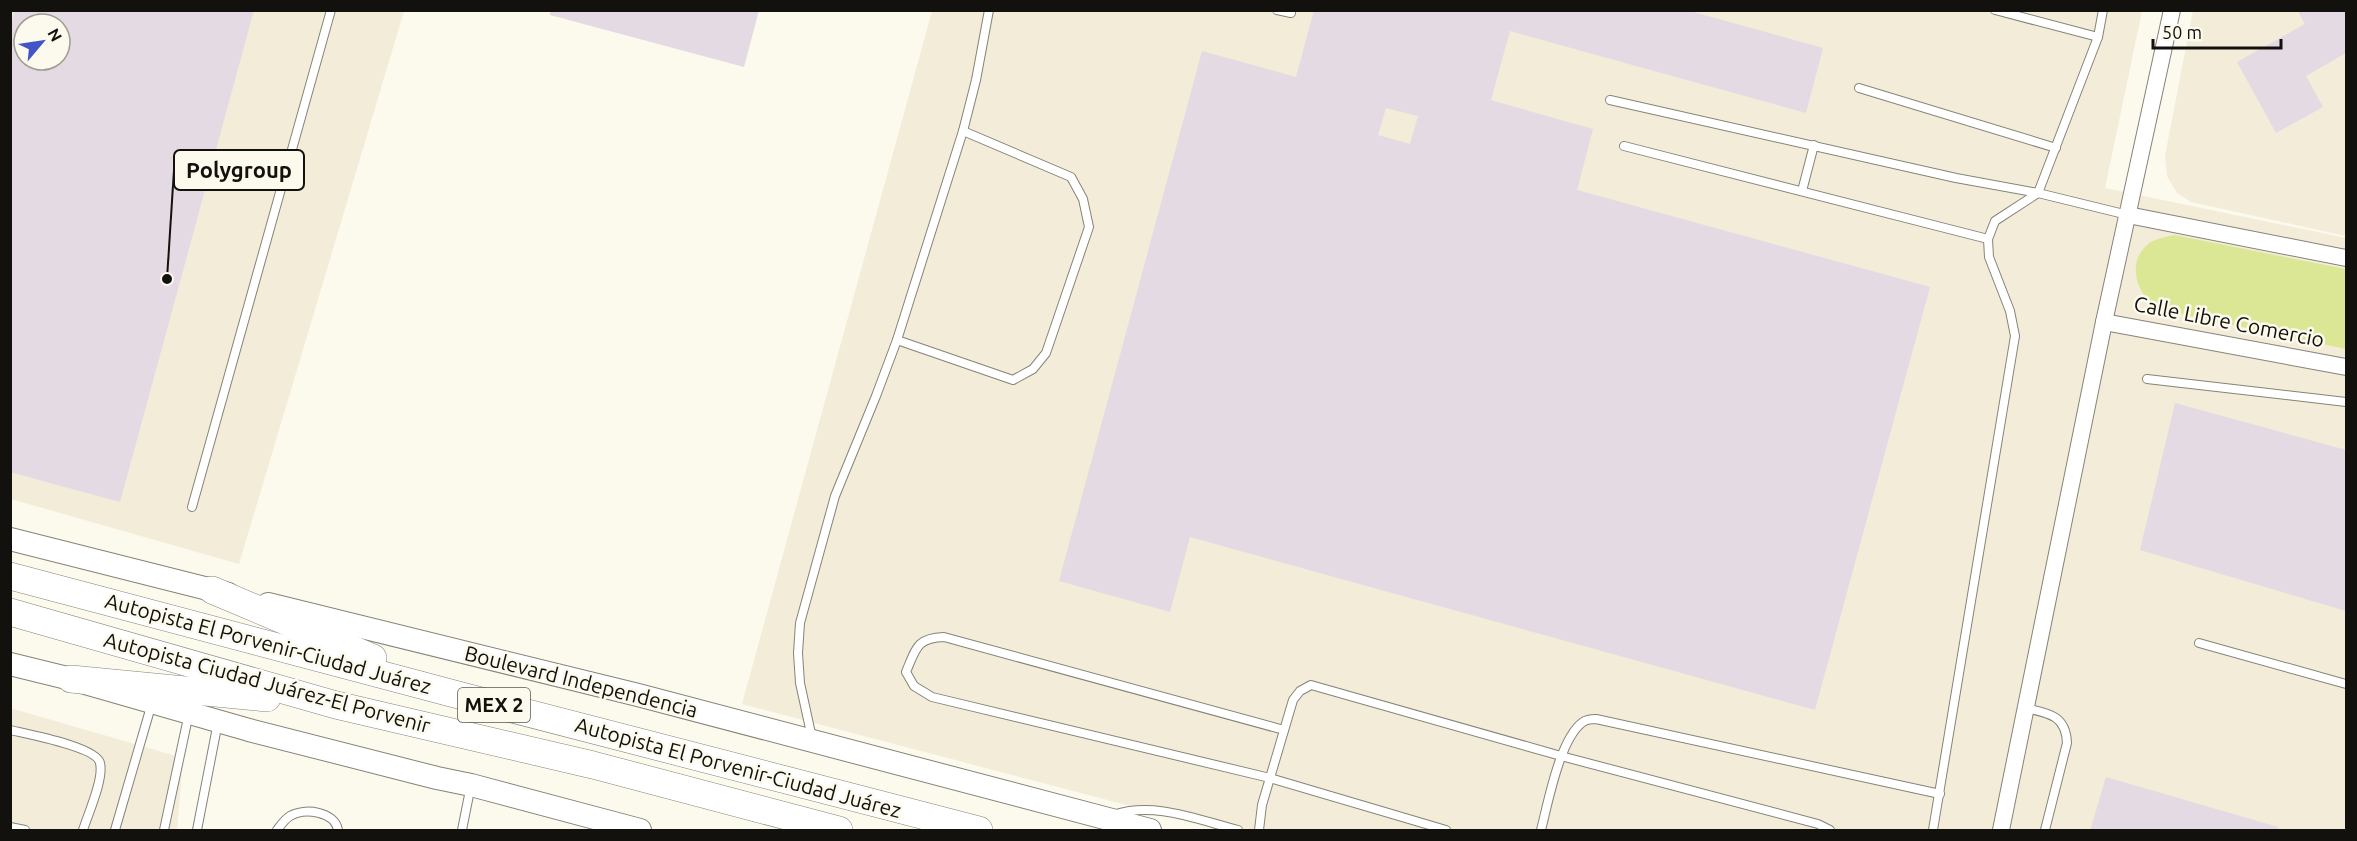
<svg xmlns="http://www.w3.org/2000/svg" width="2357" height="841" viewBox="0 0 2357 841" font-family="Ubuntu,sans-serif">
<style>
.built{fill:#f2ecd9;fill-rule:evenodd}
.green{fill:#dbe794}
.building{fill:#e4dae3;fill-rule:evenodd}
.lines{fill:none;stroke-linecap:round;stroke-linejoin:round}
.service-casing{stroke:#868378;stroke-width:10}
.minor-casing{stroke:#868378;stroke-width:18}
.secondary-casing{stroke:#868378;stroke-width:24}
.trunk-casing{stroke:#868378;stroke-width:28}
.service{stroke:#fff;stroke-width:8}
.minor{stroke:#fff;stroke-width:16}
.secondary{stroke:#fff;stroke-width:22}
.trunk{stroke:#fff;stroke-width:27}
.labels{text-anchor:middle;stroke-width:5;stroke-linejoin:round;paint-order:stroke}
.shield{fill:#fcf9ed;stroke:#585750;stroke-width:1.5}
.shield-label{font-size:20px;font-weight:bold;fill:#12110d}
.street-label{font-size:21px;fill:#12110d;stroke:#fcf9ed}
.leader{fill:none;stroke:#12110d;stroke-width:2}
.callout-dot{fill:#12110d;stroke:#fcf9ed;stroke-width:2}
.callout{fill:#fcf9ed;stroke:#12110d;stroke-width:2}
.callout-label{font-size:22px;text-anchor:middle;font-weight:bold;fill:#12110d}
</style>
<rect width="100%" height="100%" fill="#fcf9ed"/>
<g class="built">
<path d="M10 11H404L239 564 11 499ZM24 24H60V60H24Z"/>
<polygon points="932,11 2142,11 2105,188 2346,238 2346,830 1222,830 742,704"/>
<polygon points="2193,11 2346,11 2346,236 2191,202 2177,193 2167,176 2165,156"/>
<polygon points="10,708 183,758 177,830 11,830"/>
</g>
<path class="green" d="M2174 235 2346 269V349L2158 309C2137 295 2126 264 2147 245 2153 239 2166 237 2174 235Z"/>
<g class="building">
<path d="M15 10H254L120 502 10 472V27ZM24 24H60V60H24Z"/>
<polygon points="550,10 759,10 744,67 550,15"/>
<path d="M1314 10H1686L1823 48 1806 113 1510 31 1491 100 1593 129 1577 190 1930 287 1815 710 1190 537 1170 612 1059 581 1202 51 1296 77ZM1386 108 1418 116 1410 144 1378 135Z"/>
<polygon points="2297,10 2346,10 2346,53 2306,76 2323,107 2276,133 2237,62 2305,24"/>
<polygon points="2175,403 2346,450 2346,611 2140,550"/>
<polygon points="2106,777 2278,827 2278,831 2090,831"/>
</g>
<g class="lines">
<defs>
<g id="service">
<polyline points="1277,10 1291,13"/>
<polyline points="1995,10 2098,37"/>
<polyline points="1859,88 2056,148"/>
<polyline points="1610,100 1956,178 2038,193 2128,215"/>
<polyline points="1624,146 1988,239"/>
<polyline points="1802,191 1814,145"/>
<polyline points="897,340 1013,380 1033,369 1046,353 1089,227 1083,199 1071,177 963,131"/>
<polyline points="2147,379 2346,402"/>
<polyline points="192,507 331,10"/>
<polyline points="2199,643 2346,684"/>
<path d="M2025 708C2048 713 2066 715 2067 743L2045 830"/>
<path d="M10 730C27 734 97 747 100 763 104 779 88 814 83 830"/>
<path d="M1284 730 944 637C916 638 916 649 906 672L914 686 932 697 1270 778 1446 830"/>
<polyline points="812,738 800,683 798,653 800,623 835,496 876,396 897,340 963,131 976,80 989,10"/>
<path d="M1113 815C1154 801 1198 820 1238 830"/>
<polyline points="10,827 25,830"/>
<polyline points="115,830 152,703"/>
<polyline points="164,830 189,713"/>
<polyline points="197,830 218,722"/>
<path d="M277 830C280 826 285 819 290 816 305 807 335 812 338 830"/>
<polyline points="462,830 471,785"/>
<polyline points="1259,830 1262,805 1293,700 1300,691 1311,685 1561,756 1818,824 1830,830"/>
<path d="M1541 830C1548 803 1560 738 1583 722 1586 720 1592 719 1596 719L1940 794"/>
<polyline points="1933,830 2015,336 2010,311 1989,257 1988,239 1995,221 2038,193 2098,37 2103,10"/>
</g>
<g id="minor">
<polyline points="2128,215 2346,258"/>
<polyline points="2104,322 2346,367"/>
<polyline points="2001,830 2104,322 2172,10"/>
</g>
<g id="secondary">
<polyline points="10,539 228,594"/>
<polyline points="268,604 638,695 1150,830"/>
<polyline points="10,664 71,679 249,730 437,778 471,785 640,830"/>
</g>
<g id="trunk">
<polyline points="10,576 462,696 979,830"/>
<polyline points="212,590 373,658"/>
<polyline points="10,612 336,705 593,765 839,830"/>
<polyline points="71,679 267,698"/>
</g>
</defs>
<use href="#service" class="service-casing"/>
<use href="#minor" class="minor-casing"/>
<use href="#secondary" class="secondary-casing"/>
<use href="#trunk" class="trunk-casing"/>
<use href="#service" class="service"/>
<use href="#minor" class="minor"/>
<use href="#secondary" class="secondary"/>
<use href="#trunk" class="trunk"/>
</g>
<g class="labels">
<rect class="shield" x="458" y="688" width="72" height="34" rx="4.5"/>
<g class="shield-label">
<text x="494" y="712">MEX 2</text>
</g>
<g class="street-label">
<text transform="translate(2229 322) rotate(11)" y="7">Calle Libre Comercio</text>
<text transform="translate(268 644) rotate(15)" y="7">Autopista El Porvenir-Ciudad Juárez</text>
<text transform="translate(581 682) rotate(14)" y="7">Boulevard Independencia</text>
<text transform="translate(267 683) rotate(15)" y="7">Autopista Ciudad Juárez-El Porvenir</text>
<text transform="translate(738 768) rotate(15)" y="7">Autopista El Porvenir-Ciudad Juárez</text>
</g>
</g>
<path class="leader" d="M167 279L174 170"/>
<circle class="callout-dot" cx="167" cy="279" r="6"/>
<rect class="callout" x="174" y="150" width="130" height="40" rx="6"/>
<g class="callout-label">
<text x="239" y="178">Polygroup</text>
</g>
<rect width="2357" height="841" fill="none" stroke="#12110d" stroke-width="24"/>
<g transform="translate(42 42) rotate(61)"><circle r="28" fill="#fcf9ed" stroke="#9e9c93" stroke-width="1.5"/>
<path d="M0-4.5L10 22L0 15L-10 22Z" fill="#4254c8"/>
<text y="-9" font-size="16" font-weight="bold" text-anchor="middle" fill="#12110d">N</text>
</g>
<path d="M2153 39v9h128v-9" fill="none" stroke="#12110d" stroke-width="3"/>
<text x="2162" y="39" font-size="18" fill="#12110d" stroke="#fcf9ed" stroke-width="4.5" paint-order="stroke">50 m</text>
</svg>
